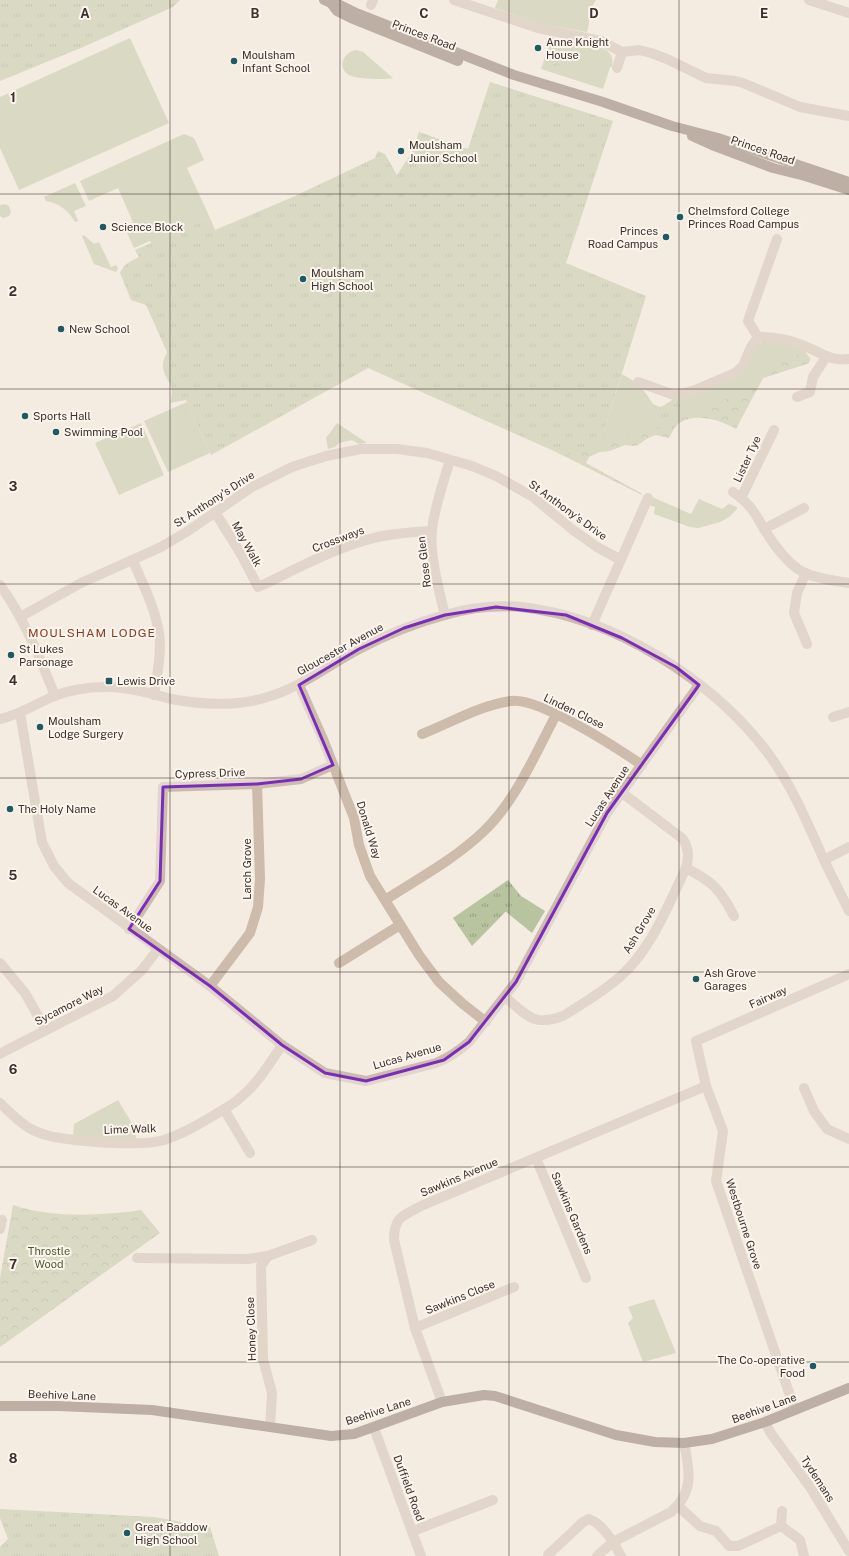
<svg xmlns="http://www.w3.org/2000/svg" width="849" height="1556" viewBox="0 0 849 1556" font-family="'Public Sans',sans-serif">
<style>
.green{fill:#b8c4a0}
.forest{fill:url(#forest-crowns)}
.park{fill:url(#park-tufts)}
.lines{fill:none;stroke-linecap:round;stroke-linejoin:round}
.minor{stroke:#cdbbac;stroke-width:10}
.major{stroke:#7d675c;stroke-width:10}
.marked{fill:none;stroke:#7b2cbf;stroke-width:3;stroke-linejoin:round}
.grid{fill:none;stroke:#3b302b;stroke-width:1;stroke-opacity:0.55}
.poi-dot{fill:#1f5a5e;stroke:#fbf5ee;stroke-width:1.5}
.labels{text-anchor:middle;stroke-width:4;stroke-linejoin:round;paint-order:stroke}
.street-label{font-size:11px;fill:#3b302b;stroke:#fbf5ee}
.poi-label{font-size:11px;fill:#3b302b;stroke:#fbf5ee;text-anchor:start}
.park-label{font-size:11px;fill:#4a5a2e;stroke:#fbf5ee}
.neighbourhood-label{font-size:12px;letter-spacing:1px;fill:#8c3b22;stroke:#fbf5ee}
.grid-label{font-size:13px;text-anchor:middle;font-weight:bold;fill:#3b302b;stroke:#fbf5ee;stroke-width:4;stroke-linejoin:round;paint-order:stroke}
</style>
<defs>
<pattern id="forest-crowns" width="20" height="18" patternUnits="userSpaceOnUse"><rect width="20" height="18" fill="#b8c4a0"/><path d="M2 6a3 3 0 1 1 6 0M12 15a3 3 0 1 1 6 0" fill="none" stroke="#97a083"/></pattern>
<pattern id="park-tufts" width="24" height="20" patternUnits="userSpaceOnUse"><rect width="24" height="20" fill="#b8c4a0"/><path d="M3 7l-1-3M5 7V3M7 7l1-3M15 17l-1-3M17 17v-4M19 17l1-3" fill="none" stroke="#97a083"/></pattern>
</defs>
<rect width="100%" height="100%" fill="#f4ebe1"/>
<g class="green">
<polygon points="498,0 596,0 589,12 589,23 587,32 541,24 495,8"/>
<path d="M552 37 556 38 547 65 578 59 581 43C595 45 617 48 612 67H610L603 89 541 69Z"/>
<polygon points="130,38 169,123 19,190 0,148 0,97"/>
<path d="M356 50 363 52 393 78C387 80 355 79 349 75 337 68 343 52 356 50Z"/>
<polygon points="184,134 194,138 204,160 187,168 210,218 152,243 150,241 134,248 124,226 133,222 118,188 89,201 80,181"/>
<path d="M75 183 86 206 74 211 78 221 75 222C69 211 59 203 46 201L44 197Z"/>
<polygon points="5,204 9,206 11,212 9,216 3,218 0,216 0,205"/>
<polygon points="84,235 94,244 99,242 111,267 116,265 118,268 116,272 94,264 82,236"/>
<polygon points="763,341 776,341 804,350 810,359 809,363 763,378 755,392 610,447 604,444 604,431 622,374 640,385 653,404 660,407 663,406 675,398 732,379 759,344"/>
<polygon points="187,402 210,453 168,472 144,421"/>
<polygon points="141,423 164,475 119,495 95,443"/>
<polygon points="337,423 367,443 359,444 352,440 339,443 335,447 328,449 326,438"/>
<polygon points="652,497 691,514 699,499 722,509 729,504 737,507 737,509 729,517 720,522 698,528 690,527 654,514 655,507 649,505"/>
<polygon points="521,896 545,911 532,933 505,911"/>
<polygon points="118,1100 133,1125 137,1141 73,1137 74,1124"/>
<polygon points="654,1299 676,1353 643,1362 628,1323 633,1318 628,1307"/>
</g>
<g class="forest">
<path d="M802 354H807L810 359 809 363 763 378 736 429C721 420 692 411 677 425 674 428 671 434 669 438L656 435 648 438 638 445 633 446 625 445 610 451 600 452 589 457 586 463 641 493 642 495 556 452 567 450 604 431 606 439 609 441 634 436 704 410 746 390 754 385 761 375 783 360Z"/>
<path d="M13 1205C51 1218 101 1216 141 1210L160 1233 0 1347V1278Z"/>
</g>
<g class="park">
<polygon points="0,0 180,0 173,7 83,47 0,81"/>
<polygon points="556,38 581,43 578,59 553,67 546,65"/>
<path d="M490 82 613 121 566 263 646 296 604 431V444L565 456 368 368 211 455 186 400 170 403C176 382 166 384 163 368 162 363 165 357 167 352L146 305 131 300 120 273C124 264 129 262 139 257L135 250 210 218 215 230 293 197 375 158 378 151 385 154 397 175 412 152 419 132 468 149Z"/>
<path d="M677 399 683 402 686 406 685 414 658 425 651 411 653 406C663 409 669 404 677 399Z"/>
<polygon points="508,880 521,896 472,946 453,918"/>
<polygon points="0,1509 154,1517 210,1527 219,1556 0,1556 0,1547 8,1539 0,1518"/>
</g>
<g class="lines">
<g class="minor">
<polyline points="454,0 538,28 601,41 622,52 639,50 651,53 667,59 706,78 735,81 743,83 800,107 849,116"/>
<polyline points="809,0 849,13"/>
<polyline points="371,5 373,0"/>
<polyline points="617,68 622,52"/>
<polyline points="758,337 748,321 777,239"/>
<path d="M638 382 674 395 685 393 695 390 735 373 743 366 751 347 758 337C773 337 788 339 802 345 818 351 831 362 849 359"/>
<polyline points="797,397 810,392 813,377 826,357"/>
<path d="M733 492C750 504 754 511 764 529 774 545 789 567 807 574 820 579 835 581 849 583"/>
<polyline points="741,498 774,430"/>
<path d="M215 512 241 554 258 587C295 570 343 543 383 536 399 533 416 532 432 531"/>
<polyline points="764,529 804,508"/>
<path d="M133 561C143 584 155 608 159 633 162 651 157 677 154 695"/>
<polyline points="806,573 797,593 794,613 807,644"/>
<path d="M0 585C24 618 40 658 55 696"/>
<path d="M445 615C439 591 429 553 432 529 435 506 443 483 450 460"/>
<polyline points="20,617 81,583 161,547 188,531 252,487 292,467 326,456 361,449 397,449 427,453 472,466 496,476 533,497 573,530 597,547 621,560"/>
<polyline points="592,625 648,498"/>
<polyline points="299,685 323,739 354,818 359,845 370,876 419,955 439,982 463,1004 486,1022"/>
<path d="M20 713 42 842 54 866 68 883 210 986 282 1045 325 1073 366 1081 436 1063C448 1058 459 1051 469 1042L516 982 607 813 699 685"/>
<polyline points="833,717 849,712"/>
<path d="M0 719C19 715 34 705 52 697 68 690 89 687 107 687 131 687 154 695 177 700 206 705 236 706 264 698 299 689 327 666 359 649 386 635 415 623 445 615 469 608 496 605 521 607 614 617 715 681 770 756 793 788 808 824 824 860 832 877 841 894 849 911"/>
<path d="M422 734C450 723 481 705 511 701 539 697 617 748 642 765"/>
<polyline points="824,860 849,847"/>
<path d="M686 868C713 882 720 889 734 916"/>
<path d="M385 900C419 878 455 859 484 831 517 799 535 754 556 715"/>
<polyline points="129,929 160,881 163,787 257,784 301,779 333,765"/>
<polyline points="0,963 25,993 46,1030"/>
<polyline points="339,963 400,925"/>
<polyline points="210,986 250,933 258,907 260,879 257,784"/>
<path d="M505 997C527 1015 532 1027 563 1016 582 1004 603 992 621 976 652 948 668 905 686 868 689 857 689 849 683 839L621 792"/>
<polyline points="0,1054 7,1050 113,996 142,970 158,949"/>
<polyline points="804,1088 814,1111 827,1129 849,1139"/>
<path d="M0 1103C8 1111 25 1127 35 1131 58 1142 140 1147 164 1140 185 1133 203 1122 221 1111 228 1107 235 1103 241 1097 258 1083 270 1063 282 1045"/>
<polyline points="224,1109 250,1153"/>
<polyline points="536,1158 586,1278"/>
<polyline points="0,1229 2,1220"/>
<polyline points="137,1258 247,1259 268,1256"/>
<polyline points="415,1328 514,1287"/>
<path d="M442 1402 415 1328 394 1240C394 1216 403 1216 421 1206L706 1086"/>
<polyline points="795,1410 716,1181 723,1131 706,1086 696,1041 849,974"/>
<polyline points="765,1422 770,1432 810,1487 849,1551"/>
<polyline points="270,1427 272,1393 263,1359 261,1266 268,1256 312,1240"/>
<polyline points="374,1428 421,1556"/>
<polyline points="678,1506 700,1526 716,1531 729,1546 738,1546 781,1526 800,1540 804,1556"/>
<polyline points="781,1526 782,1511"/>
<polyline points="413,1531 493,1500"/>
<path d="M548 1555 583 1522 589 1519C602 1523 615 1544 621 1556"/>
<path d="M597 1556 613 1542 671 1512C694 1492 690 1471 684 1443"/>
</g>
<g class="major">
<polyline points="324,0 331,3 337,11 351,18 458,61"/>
<polyline points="331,3 336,3 356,13 514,75 603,102 672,126 718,138 849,182"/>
<polyline points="692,136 712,145 773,168 805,176 849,190"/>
<polyline points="0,1406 58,1406 152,1410 331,1436 354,1434 442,1402 484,1395 495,1396 616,1435 655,1442 684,1443 712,1439 765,1422 849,1388"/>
</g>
</g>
<path d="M0 0H849V1556H0ZM496 607 566 615 622 638 676 667 699 685 607 813 516 982 469 1042 444 1060 366 1081 325 1073 282 1045 210 986 129 929 160 881 163 787 257 784 301 779 333 765 299 685 359 649 404 628 445 615Z" fill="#f4ebe1" fill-opacity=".55" fill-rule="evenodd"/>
<path class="marked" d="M496 607 566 615 622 638 676 667 699 685 607 813 516 982 469 1042 444 1060 366 1081 325 1073 282 1045 210 986 129 929 160 881 163 787 257 784 301 779 333 765 299 685 359 649 404 628 445 615Z"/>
<path class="grid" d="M170 0V1556M340 0V1556M509 0V1556M679 0V1556M0 194H849M0 389H849M0 584H849M0 778H849M0 972H849M0 1167H849M0 1362H849"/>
<g class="poi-dot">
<circle cx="538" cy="48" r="4"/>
<circle cx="234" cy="61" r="4"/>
<circle cx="401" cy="151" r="4"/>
<circle cx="680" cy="217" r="4"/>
<circle cx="103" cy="227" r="4"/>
<circle cx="666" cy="237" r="4"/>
<circle cx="303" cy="279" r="4"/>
<circle cx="61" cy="329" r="4"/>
<circle cx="25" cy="416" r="4"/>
<circle cx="56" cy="432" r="4"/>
<circle cx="11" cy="655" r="4"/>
<rect x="105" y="677" width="8" height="8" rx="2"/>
<circle cx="40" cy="727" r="4"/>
<circle cx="10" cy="809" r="4"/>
<circle cx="696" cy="979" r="4"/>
<circle cx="813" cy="1366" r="4"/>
<circle cx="127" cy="1533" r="4"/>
</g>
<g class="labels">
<g class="street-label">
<text transform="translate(424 35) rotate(21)" y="4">Princes Road</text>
<text transform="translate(763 150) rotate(19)" y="4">Princes Road</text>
<text transform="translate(747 459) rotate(-65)" y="4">Lister Tye</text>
<text transform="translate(214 499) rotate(-33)" y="4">St Anthony's Drive</text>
<text transform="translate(568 510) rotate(36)" y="4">St Anthony's Drive</text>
<text transform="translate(338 539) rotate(-21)" y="4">Crossways</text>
<text transform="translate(247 544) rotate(61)" y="4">May Walk</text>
<text transform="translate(424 562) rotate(-97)" y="4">Rose Glen</text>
<text transform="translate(340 649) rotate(-29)" y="4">Gloucester Avenue</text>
<text transform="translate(574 711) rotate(26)" y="4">Linden Close</text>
<text transform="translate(210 773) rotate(-2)" y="4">Cypress Drive</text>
<text transform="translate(607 796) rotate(-57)" y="4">Lucas Avenue</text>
<text transform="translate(369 830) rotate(73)" y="4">Donald Way</text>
<text transform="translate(247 869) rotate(-90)" y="4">Larch Grove</text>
<text transform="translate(123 909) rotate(36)" y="4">Lucas Avenue</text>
<text transform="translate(639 930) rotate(-59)" y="4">Ash Grove</text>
<text transform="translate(768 997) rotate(-24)" y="4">Fairway</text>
<text transform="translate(69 1005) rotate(-27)" y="4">Sycamore Way</text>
<text transform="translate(407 1056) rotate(-16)" y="4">Lucas Avenue</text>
<text transform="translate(130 1129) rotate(-2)" y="4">Lime Walk</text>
<text transform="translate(459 1177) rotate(-23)" y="4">Sawkins Avenue</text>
<text transform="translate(572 1213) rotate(67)" y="4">Sawkins Gardens</text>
<text transform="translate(744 1224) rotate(72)" y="4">Westbourne Grove</text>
<text transform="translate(460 1297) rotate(-22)" y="4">Sawkins Close</text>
<text transform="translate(251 1329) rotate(-92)" y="4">Honey Close</text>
<text transform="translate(62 1395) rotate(2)" y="4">Beehive Lane</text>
<text transform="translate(764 1408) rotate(-20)" y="4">Beehive Lane</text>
<text transform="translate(378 1411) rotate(-18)" y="4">Beehive Lane</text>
<text transform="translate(818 1479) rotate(57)" y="4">Tydemans</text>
<text transform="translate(409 1488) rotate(70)" y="4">Duffield Road</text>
</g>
<g class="poi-label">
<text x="546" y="46">Anne Knight<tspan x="546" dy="13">House</tspan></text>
<text x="242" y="59">Moulsham<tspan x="242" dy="13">Infant School</tspan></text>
<text x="409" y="149">Moulsham<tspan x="409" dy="13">Junior School</tspan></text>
<text x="688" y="215">Chelmsford College<tspan x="688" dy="13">Princes Road Campus</tspan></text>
<text x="111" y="231">Science Block</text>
<text x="658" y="235" text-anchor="end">Princes<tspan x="658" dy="13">Road Campus</tspan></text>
<text x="311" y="277">Moulsham<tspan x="311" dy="13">High School</tspan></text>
<text x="69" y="333">New School</text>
<text x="33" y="420">Sports Hall</text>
<text x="64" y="436">Swimming Pool</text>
<text x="19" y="653">St Lukes<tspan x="19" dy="13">Parsonage</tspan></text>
<text x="117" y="685">Lewis Drive</text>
<text x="48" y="725">Moulsham<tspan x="48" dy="13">Lodge Surgery</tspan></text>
<text x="18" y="813">The Holy Name</text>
<text x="704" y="977">Ash Grove<tspan x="704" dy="13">Garages</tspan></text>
<text x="805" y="1364" text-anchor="end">The Co-operative<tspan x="805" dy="13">Food</tspan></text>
<text x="135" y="1531">Great Baddow<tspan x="135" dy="13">High School</tspan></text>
</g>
<g class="park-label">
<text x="49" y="1255">Throstle<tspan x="49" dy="13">Wood</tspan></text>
</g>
<g class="neighbourhood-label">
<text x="92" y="637">MOULSHAM LODGE</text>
</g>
</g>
<g class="grid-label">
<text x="85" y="18">A</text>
<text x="255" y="18">B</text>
<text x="424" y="18">C</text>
<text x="594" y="18">D</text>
<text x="764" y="18">E</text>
<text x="13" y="102">1</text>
<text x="13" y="296">2</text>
<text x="13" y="491">3</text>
<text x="13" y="685">4</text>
<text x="13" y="880">5</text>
<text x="13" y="1074">6</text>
<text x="13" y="1269">7</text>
<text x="13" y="1463">8</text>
</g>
</svg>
